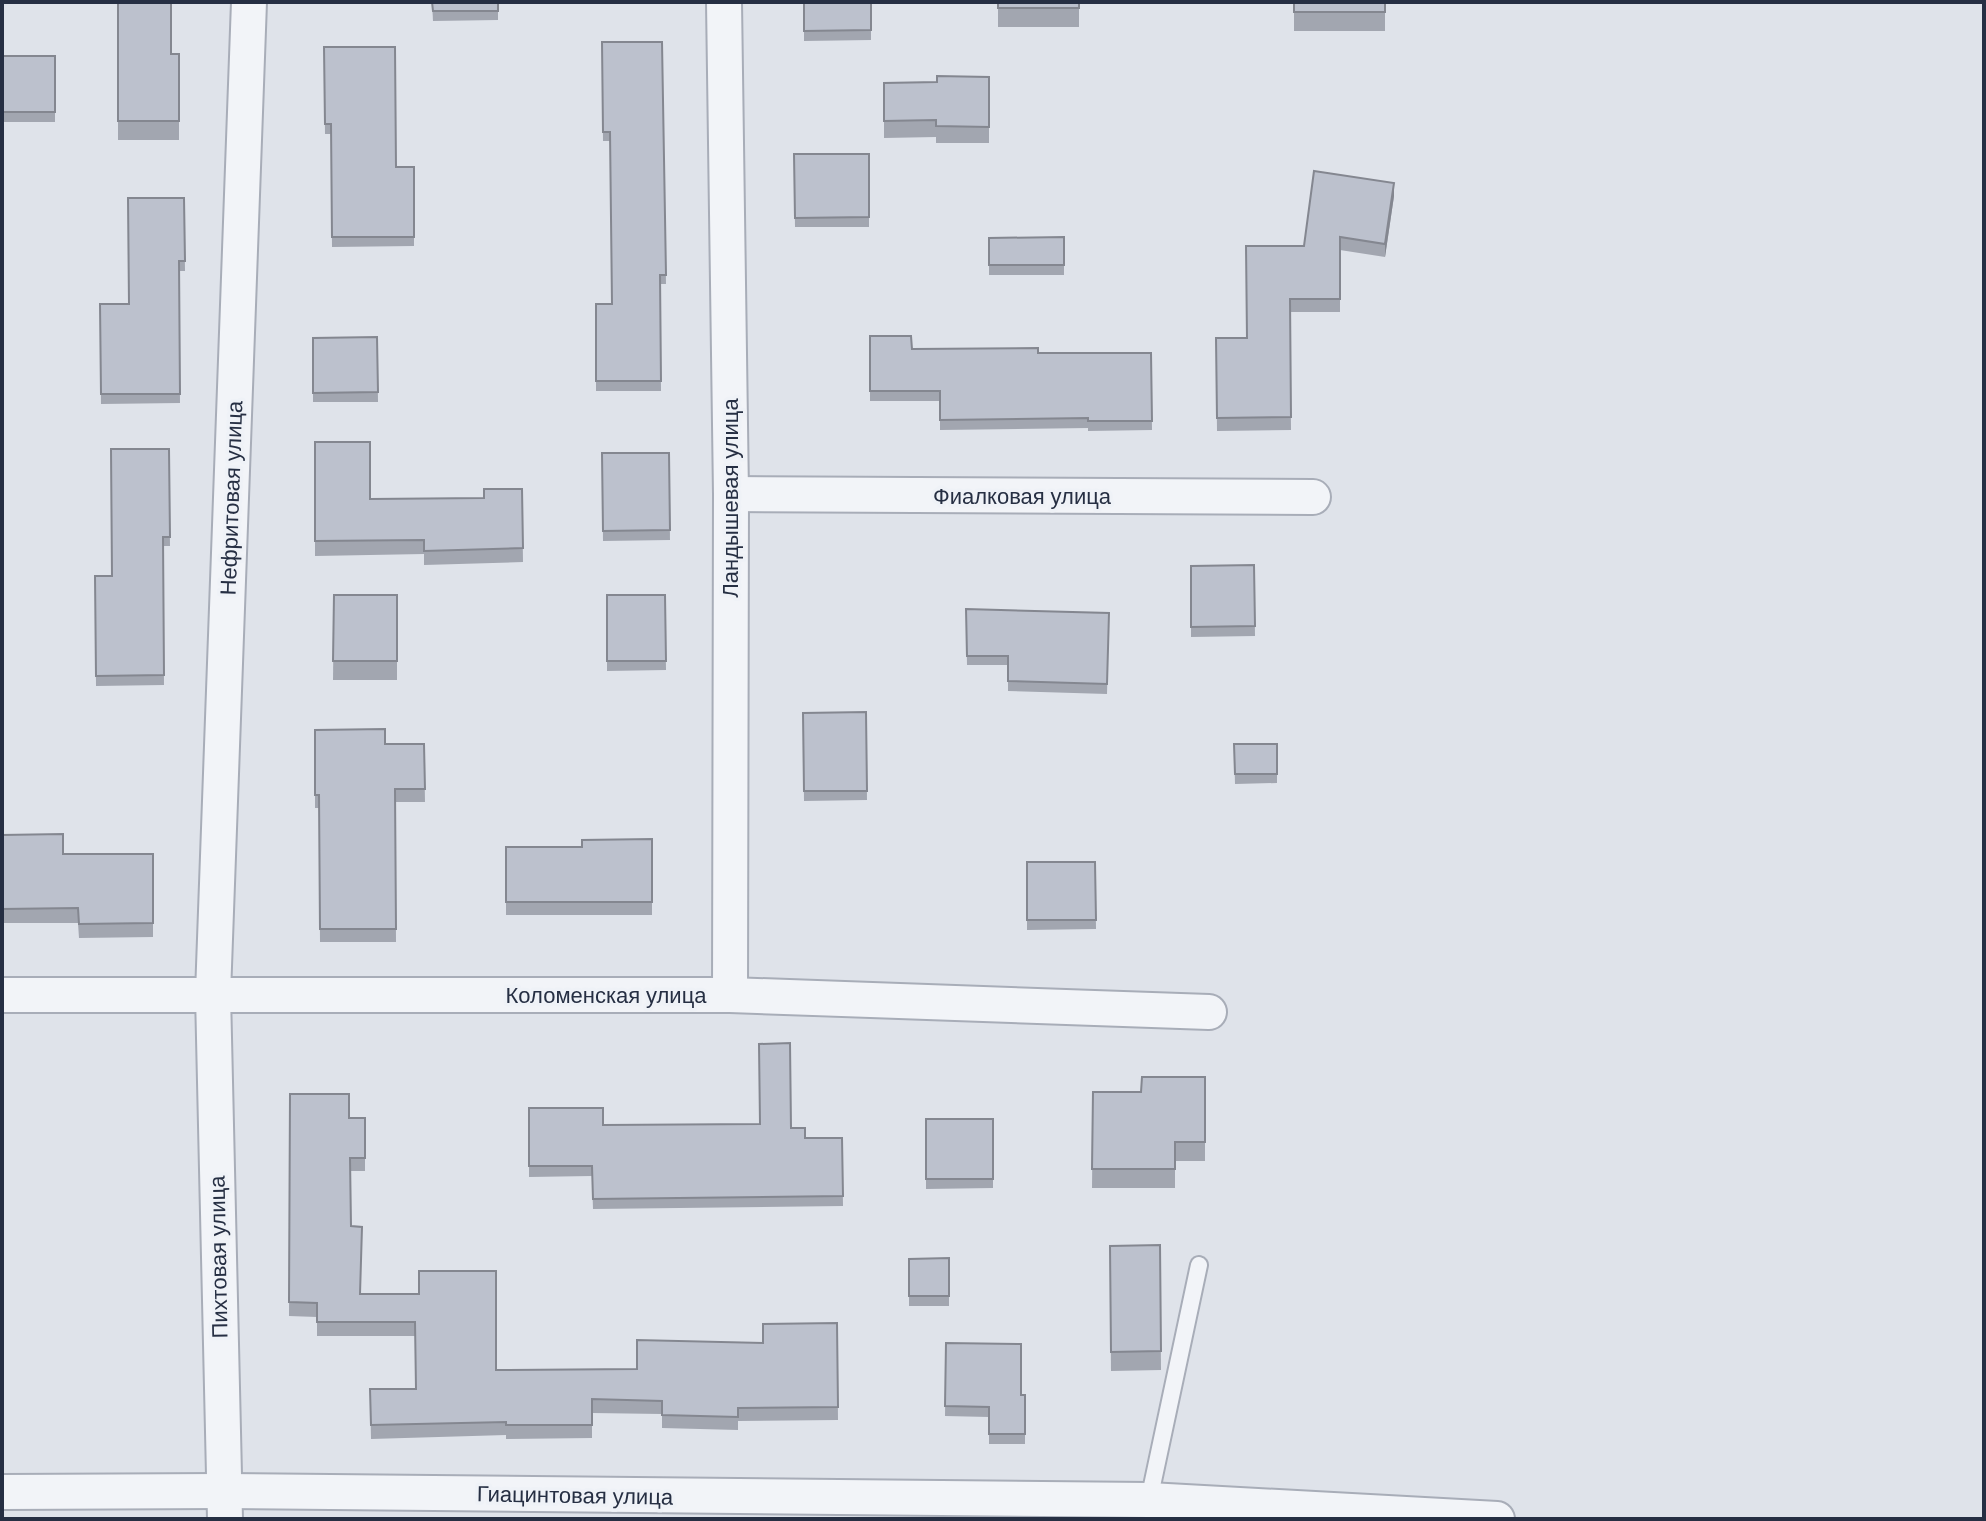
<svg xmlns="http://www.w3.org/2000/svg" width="1986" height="1521" viewBox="0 0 1986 1521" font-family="'DM Sans',sans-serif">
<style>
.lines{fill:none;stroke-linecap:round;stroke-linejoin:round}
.lane-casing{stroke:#a8adb8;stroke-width:20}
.street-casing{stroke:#a8adb8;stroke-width:38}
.lane{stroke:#f2f4f8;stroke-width:16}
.street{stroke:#f2f4f8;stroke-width:34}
.wall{fill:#a2a6b0}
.shaded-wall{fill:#848790}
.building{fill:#bcc1cd;stroke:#848790;stroke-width:2}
.labels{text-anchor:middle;stroke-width:7;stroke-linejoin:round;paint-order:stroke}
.street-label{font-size:22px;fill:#262f43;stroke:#eff2f7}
</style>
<rect width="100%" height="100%" fill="#dfe3ea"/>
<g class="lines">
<defs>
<polyline id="lane" points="1149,1500 1199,1265"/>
<g id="street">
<polyline points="724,2 731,494 730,995"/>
<polyline points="731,494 1313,497"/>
<polyline points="2,995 730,995 1209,1012"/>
<polyline points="2,1492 223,1491 1149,1500 1497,1519"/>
<polyline points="225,1519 213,994 249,2"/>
</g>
</defs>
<use href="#lane" class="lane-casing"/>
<use href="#street" class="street-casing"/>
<use href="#lane" class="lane"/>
<use href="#street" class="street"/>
</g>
<g class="wall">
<polygon points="118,2 171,54 179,54 179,140 118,140"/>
<polygon points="432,2 498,2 498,20 433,21"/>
<polygon points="804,2 871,2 871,40 804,41"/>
<rect x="998" y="2" width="81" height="25"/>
<rect x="1294" y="2" width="91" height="29"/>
<polygon points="602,42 662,42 666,284 660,284 661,391 596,391 596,304 612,304 610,141 603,141"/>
<polygon points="324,47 396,167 414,167 414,246 332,247 331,134 325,134"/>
<rect x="2" y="56" width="53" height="66"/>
<polygon points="989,77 989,143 936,143 936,137 884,138 884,83 937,82"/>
<polygon points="794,154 869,154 869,227 795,227"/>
<polygon points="1394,196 1385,257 1340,250 1340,312 1290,312 1291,430 1217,431 1216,338 1246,338 1304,246"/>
<polygon points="184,198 185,271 179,271 180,403 101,404 100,304 129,304"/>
<polygon points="1064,237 1064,275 989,275 989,238"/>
<polygon points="870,336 912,349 1038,353 1151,353 1152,430 1088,431 1088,428 940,430 940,401 870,401"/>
<polygon points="377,337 378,402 313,402 313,338"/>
<polygon points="315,442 370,499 484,498 522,489 523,562 424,565 424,554 315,556"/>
<polygon points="169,449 170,546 163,546 164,685 96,686 95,576 112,576"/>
<polygon points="602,453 669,453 670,540 603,541"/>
<polygon points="1254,565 1255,636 1191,637 1191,566"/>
<polygon points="334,595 397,595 397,680 333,680"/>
<polygon points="607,595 665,595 666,670 607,671"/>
<polygon points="966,609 1109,613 1107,694 1008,691 1008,665 967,665"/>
<polygon points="866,712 867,800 804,801 803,713"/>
<polygon points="315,730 385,744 424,744 425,802 395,802 396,942 320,942 319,808 315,808"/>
<polygon points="1234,744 1277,744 1277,783 1235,784"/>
<polygon points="2,835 63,854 153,854 153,937 79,938 78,923 2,923"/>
<polygon points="652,839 652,915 506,915 506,847 582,847"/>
<polygon points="1027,862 1095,862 1096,929 1027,930"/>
<polygon points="1205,1077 1205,1161 1175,1161 1175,1188 1092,1188 1093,1092 1141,1092"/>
<polygon points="290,1094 349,1118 365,1118 365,1171 350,1171 351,1226 361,1294 419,1294 496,1370 637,1369 763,1343 837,1323 838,1420 738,1421 738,1430 662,1428 662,1414 592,1413 592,1438 506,1439 506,1435 371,1439 370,1389 416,1389 415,1336 317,1336 317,1317 289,1316"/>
<polygon points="529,1108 603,1125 791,1128 805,1138 842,1138 843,1206 593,1209 592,1176 529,1177"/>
<polygon points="926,1119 993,1119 993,1188 926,1189"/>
<polygon points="1160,1245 1161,1370 1111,1371 1110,1246"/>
<polygon points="949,1258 949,1306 909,1306 909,1259"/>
<polygon points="946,1343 1021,1395 1025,1395 1025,1444 989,1444 989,1417 945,1416"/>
</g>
<polygon class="shaded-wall" points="1394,183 1394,196 1385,257 1385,244"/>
<g class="building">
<polygon points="118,2 171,2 171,54 179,54 179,121 118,121"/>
<polygon points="432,2 498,2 498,11 433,11"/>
<polygon points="804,2 871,2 871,30 804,31"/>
<rect x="998" y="2" width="81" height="6"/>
<rect x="1294" y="2" width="91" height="10"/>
<polygon points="602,42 662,42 666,275 660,275 661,381 596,381 596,304 612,304 610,132 603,132"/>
<polygon points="324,47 395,47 396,167 414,167 414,237 332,237 331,124 325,124"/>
<rect x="2" y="56" width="53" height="56"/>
<polygon points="937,76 989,77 989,127 936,126 936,120 884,121 884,83 937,82"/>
<polygon points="794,154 869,154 869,217 795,218"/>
<polygon points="1314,171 1394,183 1385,244 1340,237 1340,299 1290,299 1291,417 1217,418 1216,338 1247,338 1246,246 1304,246"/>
<polygon points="128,198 184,198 185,261 179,261 180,394 101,394 100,304 129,304"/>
<polygon points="1064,237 1064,265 989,265 989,238"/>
<polygon points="870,336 911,336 912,349 1038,348 1038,353 1151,353 1152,421 1088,421 1088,418 940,420 940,391 870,391"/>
<polygon points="377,337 378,392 313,393 313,338"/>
<polygon points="315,442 370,442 370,499 484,498 484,489 522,489 523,548 424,551 424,540 315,541"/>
<polygon points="111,449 169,449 170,537 163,537 164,675 96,676 95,576 112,576"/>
<polygon points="602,453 669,453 670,530 603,531"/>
<polygon points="1254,565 1255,626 1191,627 1191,566"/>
<polygon points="334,595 397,595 397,661 333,661"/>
<polygon points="607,595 665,595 666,661 607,661"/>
<polygon points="966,609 1109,613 1107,684 1008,681 1008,656 967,656"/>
<polygon points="866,712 867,791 804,791 803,713"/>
<polygon points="385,729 385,744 424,744 425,789 395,789 396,929 320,929 319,795 315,795 315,730"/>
<polygon points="1234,744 1277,744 1277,774 1235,774"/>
<polygon points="63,834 63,854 153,854 153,923 79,924 78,908 2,909 2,835"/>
<polygon points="652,839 652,902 506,902 506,847 582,847 582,840"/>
<polygon points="1027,862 1095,862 1096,920 1027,920"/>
<polygon points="790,1043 791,1128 805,1128 805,1138 842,1138 843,1196 593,1199 592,1166 529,1166 529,1108 603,1108 603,1125 760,1124 759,1044"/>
<polygon points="1142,1077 1205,1077 1205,1142 1175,1142 1175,1169 1092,1169 1093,1092 1141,1092"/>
<polygon points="290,1094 349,1094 349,1118 365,1118 365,1158 350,1158 351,1226 362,1227 360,1294 419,1294 419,1271 496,1271 496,1370 637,1369 637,1340 763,1343 763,1324 837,1323 838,1407 738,1408 738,1417 662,1415 662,1401 592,1399 592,1425 506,1425 506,1422 371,1425 370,1389 416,1389 415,1322 317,1322 317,1303 289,1302"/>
<rect x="926" y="1119" width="67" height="60"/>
<polygon points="1160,1245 1161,1351 1111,1352 1110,1246"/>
<polygon points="949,1258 949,1296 909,1296 909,1259"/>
<polygon points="946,1343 1021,1344 1021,1395 1025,1395 1025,1434 989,1434 989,1407 945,1406"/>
</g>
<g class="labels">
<g class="street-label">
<text x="1022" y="504">Фиалковая улица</text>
<text transform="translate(231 498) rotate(-88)" y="8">Нефритовая улица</text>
<text transform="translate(730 498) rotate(-90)" y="8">Ландышевая улица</text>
<text x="606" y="1003">Коломенская улица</text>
<text transform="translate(218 1257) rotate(-91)" y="8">Пихтовая улица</text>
<text transform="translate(575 1495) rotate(1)" y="8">Гиацинтовая улица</text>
</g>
</g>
<rect width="1986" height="1521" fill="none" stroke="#262f43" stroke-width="8"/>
</svg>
